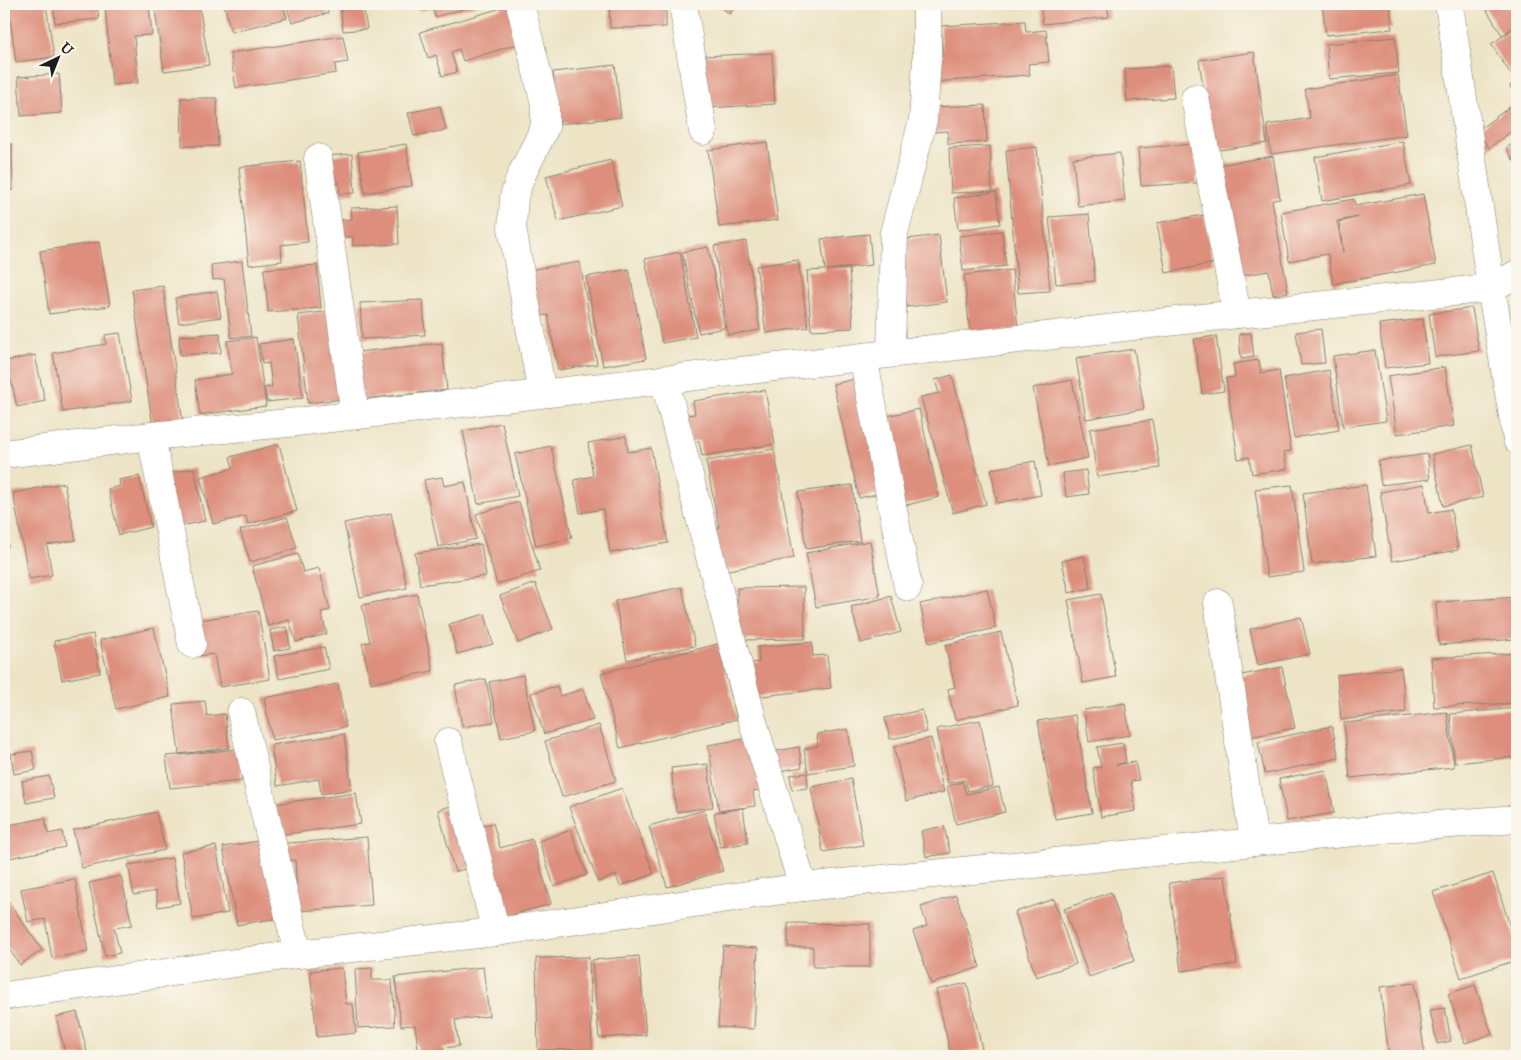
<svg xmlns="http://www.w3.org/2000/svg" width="1521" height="1060" viewBox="0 0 1521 1060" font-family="'IM FELL Great Primer',serif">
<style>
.building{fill:#dd8e7c;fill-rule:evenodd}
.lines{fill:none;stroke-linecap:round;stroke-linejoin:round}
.minor-casing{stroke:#848071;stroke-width:29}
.minor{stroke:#fff;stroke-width:28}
</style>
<rect width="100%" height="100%" fill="#fbf7ec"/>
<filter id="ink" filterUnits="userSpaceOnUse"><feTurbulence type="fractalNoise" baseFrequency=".02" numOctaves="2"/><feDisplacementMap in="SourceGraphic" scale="10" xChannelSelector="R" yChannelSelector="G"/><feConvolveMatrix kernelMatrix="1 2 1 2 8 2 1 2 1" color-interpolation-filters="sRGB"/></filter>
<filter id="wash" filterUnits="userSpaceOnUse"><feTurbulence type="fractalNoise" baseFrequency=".0096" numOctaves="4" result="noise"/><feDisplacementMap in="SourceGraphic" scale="20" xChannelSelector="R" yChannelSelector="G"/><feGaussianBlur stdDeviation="1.12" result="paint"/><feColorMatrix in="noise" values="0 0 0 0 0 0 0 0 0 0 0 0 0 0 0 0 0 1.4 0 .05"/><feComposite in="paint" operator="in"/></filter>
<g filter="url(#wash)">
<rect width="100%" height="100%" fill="#ede4c6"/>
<g id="blocks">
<g class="building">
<polygon points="8,4 46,4 54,57 16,62"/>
<polygon points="53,4 97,4 99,19 55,23"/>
<polygon points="105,4 149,4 152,35 134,36 138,83 112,85"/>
<polygon points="154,4 199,4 209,65 164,71"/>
<polygon points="224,4 283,4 287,18 231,32"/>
<polygon points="286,4 326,4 328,13 292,23"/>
<polygon points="340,4 363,4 367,29 343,31"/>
<polygon points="419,4 481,4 435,17 433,8 421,11"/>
<polygon points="515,4 527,41 463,61 459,49 451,52 457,72 442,76 436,55 428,58 420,32"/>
<polygon points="609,4 666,4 666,27 610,28"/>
<polygon points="718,4 738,4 729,14"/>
<polygon points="1040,4 1107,4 1109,17 1043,24"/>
<polygon points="1322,4 1390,4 1392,29 1326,35"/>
<polygon points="1490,4 1517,4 1517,25 1502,35 1485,7"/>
<polygon points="1025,21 1026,32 1046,30 1049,62 1028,64 1030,75 933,82 931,56 943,56 940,26"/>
<polygon points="1517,27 1517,73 1512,76 1491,44"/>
<polygon points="343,36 348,62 335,64 336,73 236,88 230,53"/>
<polygon points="1395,37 1399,73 1329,79 1326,44"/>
<polygon points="1254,52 1267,143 1213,151 1199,60"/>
<polygon points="772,53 775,104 706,108 703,56"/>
<polygon points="615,65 621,117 559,124 553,72"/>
<polygon points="1171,66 1174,98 1127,101 1125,69"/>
<polygon points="59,74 62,113 21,116 18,77"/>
<polygon points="1398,75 1407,135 1271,154 1267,125 1310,118 1305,89"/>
<polygon points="1517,81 1517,98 1510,86"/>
<polygon points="181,98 217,98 218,146 182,146"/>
<polygon points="985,105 987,142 948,144 948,131 933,132 932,107"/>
<polygon points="1512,105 1517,112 1517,127 1489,148 1477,131"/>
<polygon points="440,106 446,130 414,136 408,113"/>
<polygon points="1403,141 1411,185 1322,201 1315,157"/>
<polygon points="1517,141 1517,166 1506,148"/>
<polygon points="767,142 778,220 719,227 708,150"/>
<polygon points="12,144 13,190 4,190 4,145"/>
<polygon points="406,144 412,186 365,193 358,152"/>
<polygon points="1194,144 1197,183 1141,186 1138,148"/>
<polygon points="990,146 992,191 951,193 949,148"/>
<polygon points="1037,147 1050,291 1018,293 1006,150"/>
<polygon points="1120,153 1125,201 1078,206 1073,158"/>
<polygon points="352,154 355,193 340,194 339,182 327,184 325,156"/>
<polygon points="1273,156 1280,199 1272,200 1288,292 1273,295 1269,271 1239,276 1212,166"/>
<polygon points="611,160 622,206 558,221 546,176"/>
<polygon points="300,161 308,242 281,245 282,261 249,265 239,167"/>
<polygon points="996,192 1000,224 958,230 954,198"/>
<path d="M1423 194 1436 265 1333 284 1328 254 1289 261 1281 212 1354 199 1355 206ZM1358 217 1339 222 1343 252 1337 221Z"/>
<polygon points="397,206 399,244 353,246 353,237 340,237 339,220 352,219 351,208"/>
<polygon points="1089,214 1095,281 1056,284 1049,217"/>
<polygon points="1204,215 1214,263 1166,273 1157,223"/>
<polygon points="1002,231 1006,266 963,271 959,236"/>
<polygon points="869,234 872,265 827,270 849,269 853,328 811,330 807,271 825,270 821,239"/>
<polygon points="939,235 947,302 907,307 899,240"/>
<polygon points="746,241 760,330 728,335 714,246"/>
<polygon points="99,242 110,306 49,314 40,251"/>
<polygon points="708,247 725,328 699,333 682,252"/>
<polygon points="680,252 696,337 662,343 645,259"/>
<polygon points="798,260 808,327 766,333 756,266"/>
<polygon points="242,261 251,336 231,338 224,279 213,280 211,265"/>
<polygon points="580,262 597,364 558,370 548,315 529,318 521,271"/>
<polygon points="317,265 321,308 268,312 264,269"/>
<polygon points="629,269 646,359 603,366 586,277"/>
<polygon points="1012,270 1018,329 970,334 964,275"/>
<polygon points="163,286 183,423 153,427 132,290"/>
<polygon points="217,291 221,317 179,323 175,298"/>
<polygon points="423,300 425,335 362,339 360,303"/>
<polygon points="1472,308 1479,351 1435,357 1429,314"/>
<polygon points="333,311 343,399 308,403 298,315"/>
<polygon points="1423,319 1428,363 1385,368 1379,324"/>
<polygon points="1321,329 1325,363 1301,365 1296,332"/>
<polygon points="120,333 132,401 63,412 53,353 106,344 105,335"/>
<polygon points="220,333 221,353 180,355 179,336"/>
<polygon points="1251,333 1254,357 1241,359 1239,334"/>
<polygon points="1216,336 1224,391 1202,394 1194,339"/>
<polygon points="256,337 266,406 200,415 195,380 232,374 227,341"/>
<polygon points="294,339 303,398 267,402 265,388 272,387 269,363 262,364 259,344"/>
<polygon points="442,343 447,390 362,399 357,352"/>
<polygon points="1134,349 1144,409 1086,419 1076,358"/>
<polygon points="1375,350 1386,421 1343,427 1333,356"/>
<polygon points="35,355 45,401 17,407 7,361"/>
<polygon points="1259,360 1261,373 1279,370 1291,451 1284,452 1287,469 1252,474 1249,457 1238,459 1226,378 1235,377 1233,364"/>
<polygon points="1445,367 1454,426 1397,434 1388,376"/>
<polygon points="1329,370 1339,430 1294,438 1284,378"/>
<polygon points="952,375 986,504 953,513 921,397 939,393 935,380"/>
<polygon points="860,378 886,492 859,498 833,384"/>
<polygon points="1072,380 1088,458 1049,466 1033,388"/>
<polygon points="765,390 775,444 702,456 699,441 691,442 687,415 695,414 693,401"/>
<polygon points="919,409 939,497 903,506 882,417"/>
<polygon points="1152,420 1160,468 1097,477 1090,429"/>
<polygon points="502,423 518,496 478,504 463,431"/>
<polygon points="626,436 628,452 651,448 668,543 610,553 603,509 580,513 574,480 593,476 588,443"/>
<polygon points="279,444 297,511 248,524 246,516 213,524 200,477 233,468 230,457"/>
<polygon points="1472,445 1483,497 1443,506 1432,454"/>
<polygon points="551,446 572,538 536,546 515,454"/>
<polygon points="774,449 794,558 717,572 709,529 719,527 706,461"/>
<polygon points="1427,454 1430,479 1381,485 1378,461"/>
<polygon points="1035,461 1041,495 997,503 991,469"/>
<polygon points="194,468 205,521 172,528 161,475"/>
<polygon points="1086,470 1089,494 1066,497 1063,473"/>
<polygon points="139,476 151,527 119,535 108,489 120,486 119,480"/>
<polygon points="442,477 444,486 465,482 476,539 438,547 424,480"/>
<polygon points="64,483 76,540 47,545 52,575 29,579 13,493"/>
<polygon points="1424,484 1429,513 1451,509 1458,550 1392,561 1380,492"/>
<polygon points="852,485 860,541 806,549 798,492"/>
<polygon points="1292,485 1304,572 1267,577 1255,489"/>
<polygon points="1366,485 1376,556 1312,564 1303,493"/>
<polygon points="519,502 540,571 497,584 476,514"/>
<polygon points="391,513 407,588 360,597 344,523"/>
<polygon points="287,517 297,548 250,562 240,530"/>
<polygon points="4,521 8,547 4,548"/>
<polygon points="870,541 880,596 816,607 806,553"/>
<polygon points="481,544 486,576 420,585 415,553"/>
<polygon points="298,554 303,572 319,568 330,610 321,612 327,634 296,642 289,620 268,626 252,566"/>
<polygon points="1084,556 1091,588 1069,593 1062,561"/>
<polygon points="535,583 553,629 518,643 500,596"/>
<polygon points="682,587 695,646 627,660 615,601"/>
<polygon points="804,587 805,639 738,640 737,588"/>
<polygon points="987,589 996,628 929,643 920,604"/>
<polygon points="417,594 433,671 371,683 362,643 370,642 362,605"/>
<polygon points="1101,594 1116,677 1083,683 1068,600"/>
<polygon points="891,596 901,632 861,643 851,607"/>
<polygon points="1517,597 1517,639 1439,645 1436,602"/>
<polygon points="258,611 270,679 220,687 214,654 199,656 193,621"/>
<polygon points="485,614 493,644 457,654 449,624"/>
<polygon points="1301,617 1310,654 1258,665 1250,629"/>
<polygon points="287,627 290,648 274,651 270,630"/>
<polygon points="154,628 170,697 116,709 100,640"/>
<polygon points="1001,632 1018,705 955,720 948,689 955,687 945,645"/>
<polygon points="93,634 100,673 62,680 54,641"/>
<polygon points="812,642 813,656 827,655 831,688 754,697 750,663 759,662 758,647"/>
<polygon points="718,644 737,719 620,748 601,673"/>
<polygon points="324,647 329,669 279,679 274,656"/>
<polygon points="1517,653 1517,703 1434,707 1431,658"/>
<polygon points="1282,667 1295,728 1250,737 1237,676"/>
<polygon points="1401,668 1406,712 1341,720 1337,675"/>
<polygon points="523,675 535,731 501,738 489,682"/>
<polygon points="486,679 494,722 462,727 455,685"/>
<polygon points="338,684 346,727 272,740 264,698"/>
<polygon points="557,686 560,696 583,689 593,720 544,734 531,693"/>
<polygon points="205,701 207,716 225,714 229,748 179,754 173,704"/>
<polygon points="1125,703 1130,735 1089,742 1084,710"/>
<polygon points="1517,708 1517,757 1455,763 1450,714"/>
<polygon points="922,710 927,732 890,739 885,718"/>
<polygon points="1447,712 1454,767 1350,778 1344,723"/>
<polygon points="1075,715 1092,813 1055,819 1038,721"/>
<polygon points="980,720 993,786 968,791 965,780 948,783 937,729"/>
<polygon points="599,725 616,781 562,797 545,741"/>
<polygon points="1332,726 1339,758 1265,774 1258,742"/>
<polygon points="848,729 854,766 808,773 804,749 818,746 817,734"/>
<polygon points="344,734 352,789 321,794 319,779 277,786 271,745"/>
<polygon points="931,738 944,792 906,801 894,747"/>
<polygon points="744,739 745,743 753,742 761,790 753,791 755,806 719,811 708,745"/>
<polygon points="1123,743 1126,762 1116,765 1135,762 1139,780 1131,781 1136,811 1101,817 1093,768 1101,767 1097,747"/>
<polygon points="799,747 802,767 775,772 771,752"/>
<polygon points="239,749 242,781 170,788 166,756"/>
<polygon points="32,751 36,770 14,774 11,754"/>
<polygon points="708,764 713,807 676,812 671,768"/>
<polygon points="1326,770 1334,813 1287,821 1279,779"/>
<polygon points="807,773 808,788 792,790 790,775"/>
<polygon points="49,776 54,798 26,803 22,781"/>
<polygon points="851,779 863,845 823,852 811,787"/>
<polygon points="963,782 966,794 999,787 1005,812 956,824 947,786"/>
<polygon points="622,788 654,874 620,886 616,875 598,882 569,807"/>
<polygon points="356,793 361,824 279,835 274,804"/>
<polygon points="454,805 471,867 455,872 438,810"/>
<polygon points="743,808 748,843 720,847 714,813"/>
<polygon points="704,810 723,871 667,887 649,826"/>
<polygon points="156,812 165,850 82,868 73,830"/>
<polygon points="45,818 48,834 62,831 65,847 4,859 4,826"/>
<polygon points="493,823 500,848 532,839 551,904 505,917 478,827"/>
<polygon points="944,826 950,853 926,857 921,831"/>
<polygon points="571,830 587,875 554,886 539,841"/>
<polygon points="367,837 372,905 298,911 295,860 278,861 276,844"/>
<polygon points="264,840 278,918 237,925 223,847"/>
<polygon points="216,846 228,913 193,919 181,852"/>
<polygon points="172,858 180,903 158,907 156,891 134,895 128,865"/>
<polygon points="1493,873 1517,948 1517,960 1461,978 1433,892"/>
<polygon points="121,876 132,925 114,928 120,953 105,956 89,883"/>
<polygon points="1225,876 1237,964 1181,971 1169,883"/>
<polygon points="75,879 88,952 52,958 45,919 28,922 21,889"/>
<polygon points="1111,892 1134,961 1089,977 1064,909"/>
<polygon points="4,895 42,950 20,965 9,949 4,952"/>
<polygon points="956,895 980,967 931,984 913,931 927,926 921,907"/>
<polygon points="1054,899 1076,964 1036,977 1015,912"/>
<polygon points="788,923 870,924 870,967 813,967 813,947 788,947"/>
<polygon points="723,946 758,948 754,1029 718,1027"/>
<polygon points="639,956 646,1035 599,1038 592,960"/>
<polygon points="589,957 592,1049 538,1050 536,958"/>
<polygon points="483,967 489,1016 455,1020 459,1046 443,1048 444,1056 419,1056 415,1025 401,1026 395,977"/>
<polygon points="342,968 346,1004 353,1004 356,1033 317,1037 310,971"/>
<polygon points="372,968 372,980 392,980 395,1026 358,1028 355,969"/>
<polygon points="967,983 982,1049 951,1056 936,990"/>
<polygon points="1415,983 1425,1056 1389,1056 1380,987"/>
<polygon points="1475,985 1492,1034 1465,1043 1448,994"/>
<polygon points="1445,1008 1451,1041 1437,1044 1430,1010"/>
<polygon points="77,1012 88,1056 66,1056 56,1017"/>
</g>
</g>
</g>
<g filter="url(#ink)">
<use href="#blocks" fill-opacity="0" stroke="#848071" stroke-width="1"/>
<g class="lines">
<defs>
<g id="minor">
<polyline points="520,4 545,104 545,127 520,178 514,197 512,228 542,393"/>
<polyline points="683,4 703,131"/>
<polyline points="1449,4 1491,288 1517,440"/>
<polyline points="1195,98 1237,314"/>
<polyline points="318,158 355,415"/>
<polyline points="891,353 894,233 923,120 927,60 927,4"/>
<polyline points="863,357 908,587"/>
<polyline points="664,379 752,719 803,887"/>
<polyline points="151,436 192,644"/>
<polyline points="4,454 151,436 288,423 1237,314 1491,288 1517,274"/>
<polyline points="1218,603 1254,842"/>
<polyline points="241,712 298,954"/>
<polyline points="448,742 496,932"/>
<polyline points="4,996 298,954 496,932 803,887 1384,829 1517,819"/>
</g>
</defs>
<use href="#minor" class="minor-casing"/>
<use href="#minor" class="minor"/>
</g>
</g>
<rect width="1521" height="1060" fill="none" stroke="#fbf7ec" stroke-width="20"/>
<g transform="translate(58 58) rotate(43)" stroke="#fbf7ec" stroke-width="4" paint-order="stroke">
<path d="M0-4L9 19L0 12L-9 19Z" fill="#1c1c1c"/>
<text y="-8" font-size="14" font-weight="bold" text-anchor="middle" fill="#1c1c1c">U</text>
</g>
</svg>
